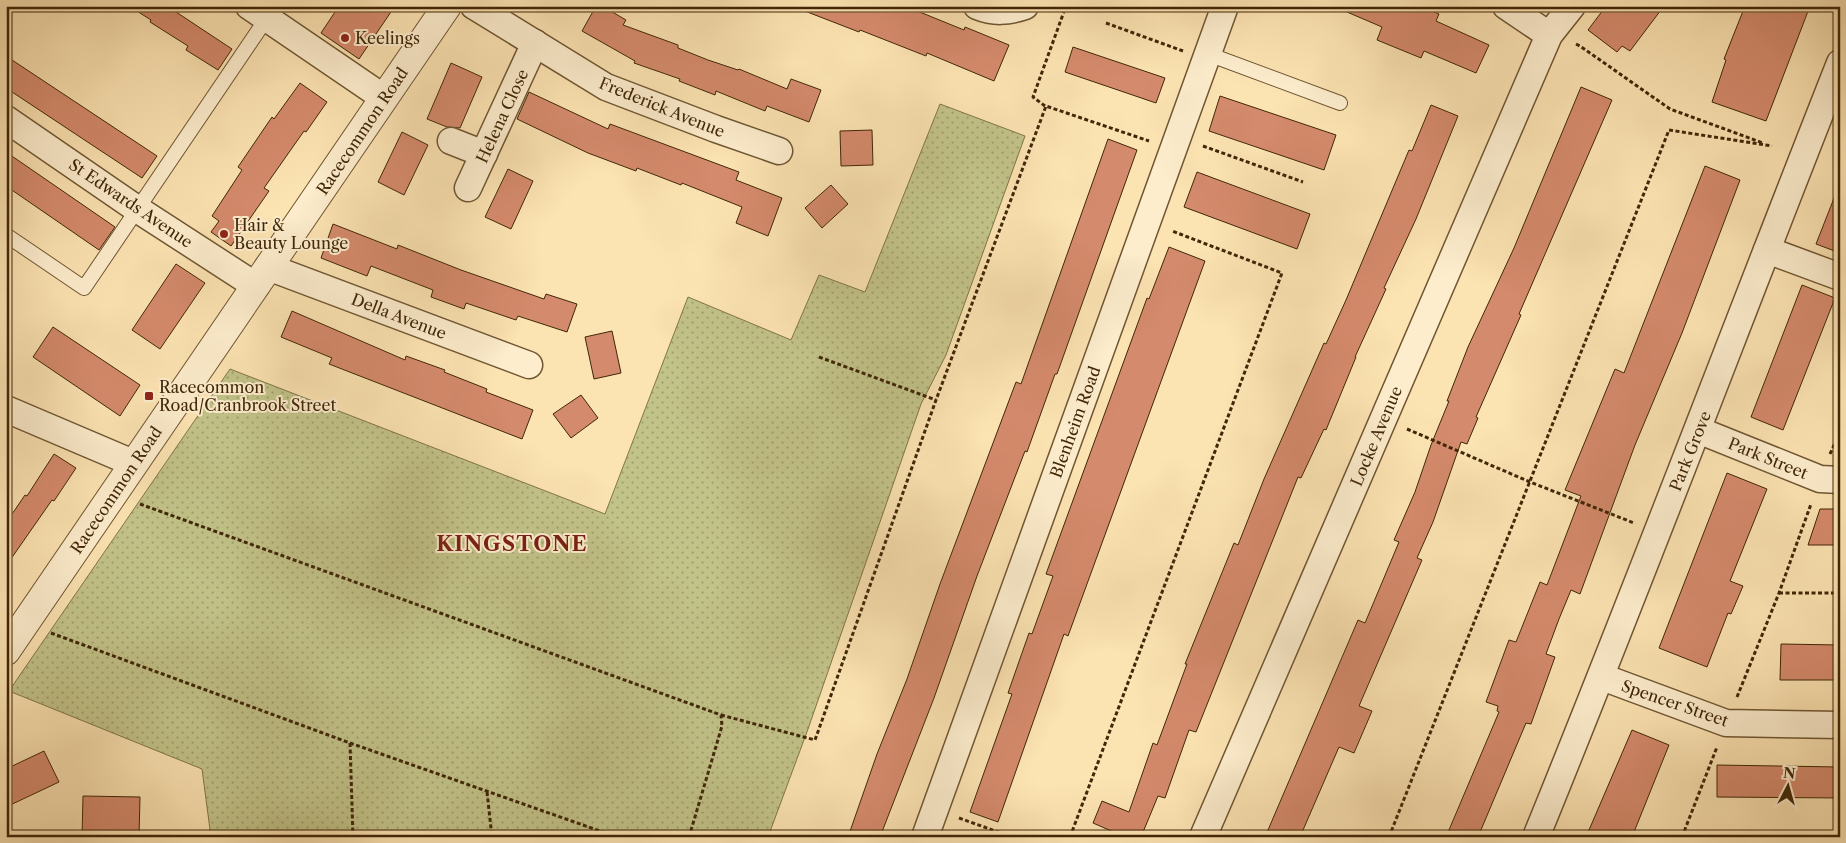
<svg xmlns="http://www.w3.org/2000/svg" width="1846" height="843" viewBox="0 0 1846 843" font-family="'Libre Caslon Text',serif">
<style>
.green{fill:url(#green-dots);stroke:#817548}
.building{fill:#d48a6c;stroke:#402708}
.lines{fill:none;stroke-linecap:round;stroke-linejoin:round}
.service-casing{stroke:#6f5632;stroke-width:16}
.minor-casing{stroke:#6f5632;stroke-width:29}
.tertiary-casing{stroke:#6f5632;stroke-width:30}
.path{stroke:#402708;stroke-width:3;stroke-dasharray:4 2.5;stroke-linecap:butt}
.service{stroke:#fdedcd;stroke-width:14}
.minor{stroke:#fdedcd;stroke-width:26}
.tertiary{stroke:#fdedcd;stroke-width:28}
.poi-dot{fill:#8f2418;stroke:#fdedcd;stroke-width:2}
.labels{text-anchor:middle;stroke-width:4;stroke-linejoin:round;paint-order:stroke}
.poi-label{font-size:16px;fill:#402708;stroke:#fdedcd;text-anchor:start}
.street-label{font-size:16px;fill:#402708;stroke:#fdedcd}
.district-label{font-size:21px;font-weight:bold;letter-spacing:1px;fill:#7a1f14;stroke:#fdedcd}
</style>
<defs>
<pattern id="green-dots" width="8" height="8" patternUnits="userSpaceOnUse" patternTransform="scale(1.25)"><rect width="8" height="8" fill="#c2c389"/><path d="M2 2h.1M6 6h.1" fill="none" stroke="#9f9e6e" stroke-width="1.8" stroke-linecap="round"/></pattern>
</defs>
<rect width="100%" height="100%" fill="#fce3b2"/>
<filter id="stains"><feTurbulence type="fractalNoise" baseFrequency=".004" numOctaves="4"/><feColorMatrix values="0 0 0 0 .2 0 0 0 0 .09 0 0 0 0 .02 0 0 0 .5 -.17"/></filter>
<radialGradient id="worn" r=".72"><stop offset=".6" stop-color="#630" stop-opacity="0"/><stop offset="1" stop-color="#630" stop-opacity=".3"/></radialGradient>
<polygon class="green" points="940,104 1025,136 946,355 921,404 808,729 768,837 211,837 202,769 9,691 230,369 605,514 688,297 791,340 819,275 865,292"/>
<g class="building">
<polygon points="129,6 167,6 232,49 218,70 186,50 188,46 150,22 151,20"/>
<polygon points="339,6 395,6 359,59 321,33"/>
<polygon points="596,6 602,6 626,20 623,25 678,45 678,48 708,60 738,70 739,69 787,89 791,79 821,90 809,122 767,106 765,111 716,91 715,95 679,81 680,79 634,63 635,61 582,31"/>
<polygon points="797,6 905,6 964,30 965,27 1009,45 994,81 927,53 926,56 860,30 859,32 797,8"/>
<polygon points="1333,6 1420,6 1439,14 1436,21 1489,45 1476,73 1424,51 1421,58 1377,40 1382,27"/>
<polygon points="1606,6 1664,6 1630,51 1622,46 1617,52 1588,30"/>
<polygon points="1745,6 1810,6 1766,121 1712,102 1726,60 1724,59"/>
<polygon points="1073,47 1165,78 1156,103 1065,72"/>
<polygon points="6,56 157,156 142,178 6,88"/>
<polygon points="451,63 482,77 460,128 447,127 427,119"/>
<polygon points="300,83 327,102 306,132 304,131 264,188 269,191 231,246 211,232 219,221 212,216 242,170 238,167 272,117 274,119"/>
<polygon points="1581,87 1612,100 1519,314 1521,315 1476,417 1478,418 1467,444 1461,442 1433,522 1417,558 1422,560 1359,706 1372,711 1354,753 1339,747 1300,837 1265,837 1358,620 1365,623 1399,542 1394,540 1415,492 1431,445 1449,401 1447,401 1468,347 1514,248"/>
<polygon points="529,92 608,129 610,124 739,172 736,180 782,198 768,236 736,223 742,207 682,183 681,185 637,168 636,171 588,153 517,119"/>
<polygon points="1220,96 1336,135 1324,170 1209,131"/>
<polygon points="1431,105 1458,116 1416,219 1384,288 1386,289 1355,357 1356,357 1326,430 1324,429 1301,478 1298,477 1196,732 1189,730 1165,798 1158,796 1141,837 1125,837 1093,823 1102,801 1129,812 1153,743 1157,745 1187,664 1185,664 1234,543 1238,545 1264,479 1324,343 1326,344 1346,300 1409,150 1412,151"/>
<polygon points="872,130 873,165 841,166 840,131"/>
<polygon points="402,132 428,145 404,195 378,182"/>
<polygon points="1108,139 1137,150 1057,374 1055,374 1027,452 1025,451 977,576 934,698 880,837 848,837 877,754 907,679 940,584 1016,382 1021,384"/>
<polygon points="6,152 115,227 99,250 6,186"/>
<polygon points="1705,166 1740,180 1682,333 1635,445 1580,594 1571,590 1559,619 1546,654 1555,657 1531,724 1526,723 1478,837 1446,837 1499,712 1497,711 1498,706 1486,702 1509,640 1516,642 1540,582 1547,585 1581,496 1565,490 1615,369 1624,373"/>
<polygon points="508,169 533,181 511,229 485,217"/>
<polygon points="1197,172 1310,214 1297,249 1184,207"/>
<polygon points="831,185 848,204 822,228 805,208"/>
<polygon points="1838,188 1840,188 1840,253 1816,244"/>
<polygon points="333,224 397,249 398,245 461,270 544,299 546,294 577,304 567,332 518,316 516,320 466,303 464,309 431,297 433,290 371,266 367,276 321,258"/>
<polygon points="1169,247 1205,261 1068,636 1064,634 998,822 970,812 1012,694 1008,693 1029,633 1032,634 1053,576 1046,574 1147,298 1149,299"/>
<polygon points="176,264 205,283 160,349 132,330"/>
<polygon points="1802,285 1835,298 1783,430 1751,417"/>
<polygon points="292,311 405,360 406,356 445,370 444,372 487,389 486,392 533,410 522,439 329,364 332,358 281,337"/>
<polygon points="53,327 140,385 120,416 33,357"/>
<polygon points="612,331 621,373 594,379 585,337"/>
<polygon points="581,395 598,418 571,438 553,414"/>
<polygon points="54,454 76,468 54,501 52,500 6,566 6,523 25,495 27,496"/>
<polygon points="1727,473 1767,489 1730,581 1743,586 1731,614 1728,613 1707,667 1659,648"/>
<polygon points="1820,509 1840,509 1840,545 1808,545"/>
<polygon points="1781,644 1840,645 1840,680 1780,680"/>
<polygon points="1632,730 1669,745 1632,837 1586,837"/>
<polygon points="44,751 59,782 6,807 6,769"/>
<polygon points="1717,765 1840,767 1840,798 1717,797"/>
<polygon points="83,796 140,797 139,837 82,837"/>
</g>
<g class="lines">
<defs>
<g id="service">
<polyline points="1208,54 1340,103"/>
<polyline points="6,235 84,288 275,6"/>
</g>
<g id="minor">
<polyline points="249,6 384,98"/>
<polyline points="474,6 606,87 716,129 779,151"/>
<path d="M977 6C994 13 1008 12 1025 6"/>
<polyline points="1506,6 1549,35"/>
<polyline points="6,119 137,209 256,286"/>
<polyline points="451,141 484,154"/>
<polyline points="468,188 535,43"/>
<polyline points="1767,250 1840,277"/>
<polyline points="268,267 529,365"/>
<polyline points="6,409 133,463"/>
<polyline points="1698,430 1820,479 1840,480"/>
<polyline points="1602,677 1726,723 1840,725"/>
<polyline points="925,837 1225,6"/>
<polyline points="1203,837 1549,35 1572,6"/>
<path d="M1536 837C1641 580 1738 321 1840 63"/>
</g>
<polyline id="tertiary" points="6,651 447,6"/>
</defs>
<use href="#service" class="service-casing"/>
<use href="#minor" class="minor-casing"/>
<use href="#tertiary" class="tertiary-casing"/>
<g class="path">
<polyline points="1106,23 1183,51"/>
<polyline points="1576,44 1580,46 1670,109 1763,143"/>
<polyline points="1045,106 1033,97 1066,6"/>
<polyline points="1203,146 1303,182"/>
<polyline points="819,357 936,400"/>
<polyline points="1407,429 1530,482 1634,523"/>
<polyline points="1830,454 1840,432"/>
<polyline points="140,504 721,715 722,726 689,837"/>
<polyline points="1779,593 1840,593"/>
<polyline points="51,633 350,743 617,837"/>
<polyline points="1737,697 1779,593 1811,504"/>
<polyline points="721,715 815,740 936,400 1046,106 1149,141"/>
<polyline points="350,743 353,837"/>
<polyline points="487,792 492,837"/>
<polyline points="959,818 1012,837"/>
<polyline points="1070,837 1282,273 1172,231"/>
<polyline points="1389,837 1669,130 1772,146"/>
<polyline points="1682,837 1717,747"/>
</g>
<use href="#service" class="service"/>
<use href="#minor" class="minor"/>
<use href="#tertiary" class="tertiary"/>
</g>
<g class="poi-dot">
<circle cx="345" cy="38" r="5"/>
<circle cx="224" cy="234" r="5"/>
<rect x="144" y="391" width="10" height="10" rx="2.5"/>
</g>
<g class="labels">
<g class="poi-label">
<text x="355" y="44">Keelings</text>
<text x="234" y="231">Hair &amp;<tspan x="234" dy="18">Beauty Lounge</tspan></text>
<text x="159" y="393">Racecommon<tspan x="159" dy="18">Road/Cranbrook Street</tspan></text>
</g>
<g class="street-label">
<text transform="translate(662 107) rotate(22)" y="6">Frederick Avenue</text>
<text transform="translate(502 116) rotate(-65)" y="6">Helena Close</text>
<text transform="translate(362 131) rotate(-56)" y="6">Racecommon Road</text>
<text transform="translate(131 203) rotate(34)" y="6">St Edwards Avenue</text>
<text transform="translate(399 316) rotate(21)" y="6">Della Avenue</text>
<text transform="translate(1075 422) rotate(-70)" y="6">Blenheim Road</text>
<text transform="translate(1376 436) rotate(-67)" y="6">Locke Avenue</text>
<text transform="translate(1690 451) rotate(-68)" y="6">Park Grove</text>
<text transform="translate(1768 458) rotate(22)" y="6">Park Street</text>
<text transform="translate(116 490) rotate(-56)" y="6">Racecommon Road</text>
<text transform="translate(1675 703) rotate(19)" y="6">Spencer Street</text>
</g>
<g class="district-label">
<text x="512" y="551">KINGSTONE</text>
</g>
</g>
<rect width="1846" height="843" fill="none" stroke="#fce3b2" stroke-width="25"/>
<rect x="8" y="8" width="1831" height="828" fill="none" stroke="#402708" stroke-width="2.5"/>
<rect x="12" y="12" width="1821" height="818" fill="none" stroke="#402708"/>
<g transform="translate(1788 786) rotate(6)" stroke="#fdedcd" stroke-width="4" paint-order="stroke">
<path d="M0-4L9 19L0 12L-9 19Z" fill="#402708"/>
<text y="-8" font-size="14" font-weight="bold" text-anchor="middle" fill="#402708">N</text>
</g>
<rect width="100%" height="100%" filter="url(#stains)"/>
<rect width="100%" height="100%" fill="url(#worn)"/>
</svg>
